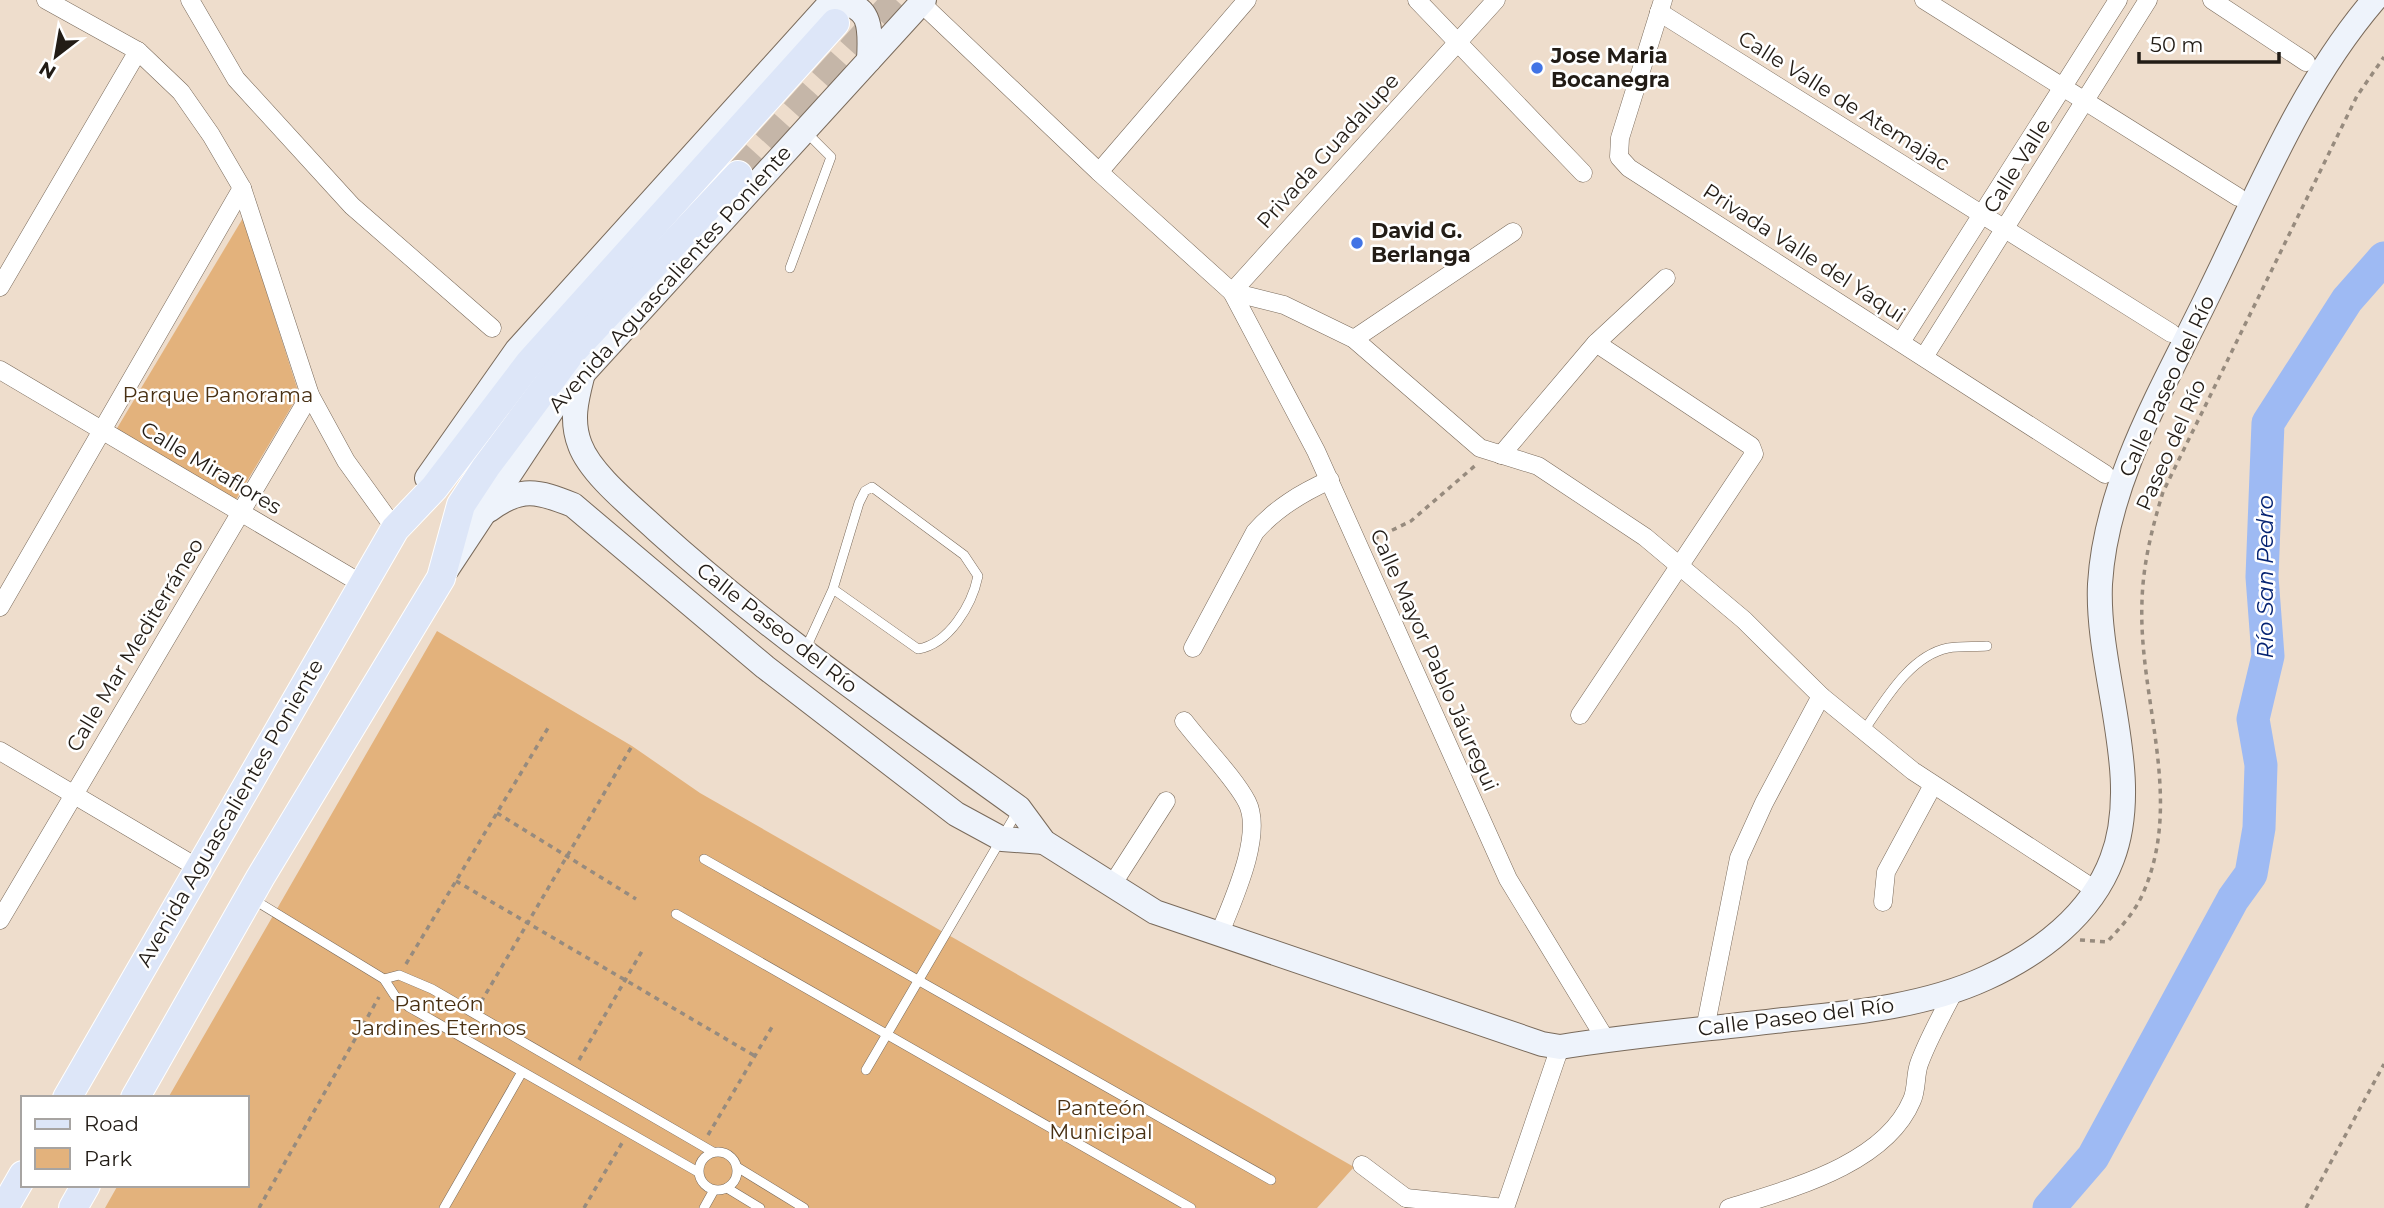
<svg xmlns="http://www.w3.org/2000/svg" width="2384" height="1208" viewBox="0 0 2384 1208" font-family="Montserrat,sans-serif">
<style>
.green{fill:#e3b27c}
.lines{fill:none;stroke-linecap:round;stroke-linejoin:round}
.river{stroke:#9ebaf3;stroke-width:33}
.primary-tunnel{stroke:#c5b6a8;stroke-width:28;stroke-dasharray:28 14;stroke-linecap:butt}
.lane-casing{stroke:#796a5b;stroke-width:10}
.street-casing{stroke:#796a5b;stroke-width:19}
.secondary-casing{stroke:#796a5b;stroke-width:26}
.primary-casing{stroke:#fff;stroke-width:30}
.path{stroke:#978b7e;stroke-width:3.5;stroke-dasharray:5 5;stroke-linecap:butt}
.lane{stroke:#fff;stroke-width:9}
.street{stroke:#fff;stroke-width:18}
.secondary{stroke:#eef3fb;stroke-width:24}
.primary{stroke:#dde6f8;stroke-width:28}
.poi-dot{fill:#4274e5;stroke:#fff;stroke-width:2.5}
.labels{text-anchor:middle;stroke-width:5;stroke-linejoin:round;paint-order:stroke}
.poi-label{font-size:21px;font-weight:bold;fill:#221c16;stroke:#fff;text-anchor:start}
.street-label{font-size:21px;fill:#221c16;stroke:#fff}
.park-label{font-size:21px;fill:#483013;stroke:#fff}
.water-label{font-size:23px;font-style:italic;fill:#062473;stroke:#fff}
</style>
<rect width="100%" height="100%" fill="#edc"/>
<g class="green">
<polygon points="243,218 299,394 234,503 116,430"/>
<polygon points="437,631 632,746 700,793 1354,1167 1317,1208 105,1208 118,1185 247,1185 247,1098 168,1098"/>
</g>
<g class="lines">
<polyline class="river" points="2049,1208 2093,1157 2233,899 2251,874 2259,828 2261,765 2253,719 2268,656 2262,577 2268,423 2347,300 2384,258"/>
<polyline class="primary-tunnel" points="738,175 896,0"/>
<defs>
<g id="lane">
<polyline points="790,268 831,157 806,132"/>
<path d="M806 648 833 589 859 503 865 491 872 487 964 555 978 576C972 605 949 644 918 649L833 589"/>
<path d="M1863 732C1884 702 1909 656 1948 648 1961 646 1975 647 1987 646"/>
<polyline points="704,859 1271,1180"/>
<polyline points="251,898 384,979 395,996 409,1007 698,1172"/>
<polyline points="676,914 1191,1208"/>
<polyline points="384,979 399,975 432,989 713,1152"/>
<polyline points="866,1070 1017,812"/>
<circle cx="718" cy="1171" r="19"/>
<polyline points="737,1167 804,1208"/>
<polyline points="727,1188 760,1208"/>
<polyline points="444,1208 522,1072"/>
<polyline points="704,1208 714,1190"/>
</g>
<g id="street">
<polyline points="46,0 138,51 181,92 211,135 242,188 310,395 346,461 395,529"/>
<polyline points="190,0 236,79 352,206 492,328"/>
<polyline points="1417,0 1583,173"/>
<polyline points="1496,0 1232,292 1316,451 1508,879 1606,1040"/>
<polyline points="1663,0 1620,138 1619,157 1629,168 2105,474"/>
<polyline points="1924,0 2238,197"/>
<polyline points="2212,0 2306,62"/>
<polyline points="921,3 1099,172 1232,292 1284,305 1354,339 1480,448 1538,466 1645,537 1744,620 1821,696 1913,771 2097,891"/>
<polyline points="1659,12 2171,333"/>
<polyline points="1099,172 1247,0"/>
<polyline points="0,287 138,51"/>
<polyline points="1354,339 1513,232"/>
<polyline points="1901,342 2118,0"/>
<polyline points="1924,357 2148,0"/>
<polyline points="0,370 362,584"/>
<polyline points="1501,455 1596,343 1666,278"/>
<polyline points="0,607 242,188"/>
<path d="M1193 648 1255 532C1276 508 1301 493 1330 480"/>
<polyline points="1580,715 1754,454 1751,446 1596,343"/>
<path d="M1184 721C1202 745 1234 777 1247 802 1264 835 1232 902 1219 935"/>
<polyline points="0,751 198,868"/>
<polyline points="1112,885 1166,801"/>
<polyline points="1883,902 1886,872 1933,785"/>
<polyline points="0,920 310,395"/>
<polyline points="1705,1029 1739,858 1764,803 1821,696"/>
<polyline points="1362,1165 1406,1198"/>
<polyline points="1406,1198 1505,1208"/>
<polyline points="1505,1208 1560,1047"/>
<path d="M1729 1208C1789 1189 1885 1165 1912 1100 1917 1089 1915 1075 1919 1064 1928 1039 1942 1015 1954 991"/>
</g>
<g id="secondary">
<path d="M830 3C872 1 871 27 869 60"/>
<path d="M583 373C577 397 570 420 580 445 591 475 635 509 658 531 771 633 896 719 1019 808L1044 842 1155 912 1542 1044 1560 1047C1634 1035 1709 1029 1783 1020 1851 1013 1923 1007 1986 978 2039 954 2091 915 2112 859 2144 776 2096 671 2100 584 2106 480 2167 381 2211 289 2259 191 2302 84 2374 0"/>
<polyline points="427,478 517,350 833,0"/>
<path d="M489 510C521 486 538 491 573 505L765 667 956 814 1002 839 1044 842"/>
<polyline points="447,569 558,401 924,0"/>
</g>
<g id="primary">
<polyline points="67,1098 395,529 434,488 530,362 835,23"/>
<polyline points="135,1098 260,878 441,578 461,505 486,467 571,353 738,175"/>
<polyline points="4,1208 23,1175"/>
<polyline points="73,1208 86,1185"/>
</g>
</defs>
<use href="#lane" class="lane-casing"/>
<use href="#street" class="street-casing"/>
<use href="#secondary" class="secondary-casing"/>
<use href="#primary" class="primary-casing"/>
<g class="path">
<polyline points="1374,539 1411,521 1477,464"/>
<polyline points="497,813 636,899"/>
<polyline points="456,881 755,1056"/>
<path d="M2080 940 2107 942C2121 927 2136 911 2144 891 2184 797 2138 698 2142 601 2143 564 2152 528 2163 492L2357 96 2384 57"/>
<polyline points="406,964 548,728"/>
<polyline points="481,1002 632,746"/>
<polyline points="579,1060 642,951"/>
<polyline points="708,1135 772,1027"/>
<polyline points="259,1208 379,997"/>
<polyline points="584,1208 622,1143"/>
<polyline points="2306,1208 2384,1064"/>
</g>
<use href="#lane" class="lane"/>
<use href="#street" class="street"/>
<use href="#secondary" class="secondary"/>
<use href="#primary" class="primary"/>
</g>
<g class="poi-dot">
<circle cx="1537" cy="68" r="7"/>
<circle cx="1357" cy="243" r="7"/>
</g>
<g class="labels">
<g class="poi-label">
<text x="1551" y="63">Jose Maria<tspan x="1551" dy="24">Bocanegra</tspan></text>
<text x="1371" y="238">David G.<tspan x="1371" dy="24">Berlanga</tspan></text>
</g>
<g class="street-label">
<text transform="translate(1844 101) rotate(32)" y="7">Calle Valle de Atemajac</text>
<text transform="translate(1328 151) rotate(-48)" y="7">Privada Guadalupe</text>
<text transform="translate(2017 166) rotate(-58)" y="7">Calle Valle</text>
<text transform="translate(1804 253) rotate(33)" y="7">Privada Valle del Yaqui</text>
<text transform="translate(670 279) rotate(-48)" y="7">Avenida Aguascalientes Poniente</text>
<text transform="translate(2167 386) rotate(-65)" y="7">Calle Paseo del Río</text>
<text transform="translate(2171 445) rotate(-66)" y="7">Paseo del Río</text>
<text transform="translate(211 468) rotate(31)" y="7">Calle Miraflores</text>
<text transform="translate(777 628) rotate(38)" y="7">Calle Paseo del Río</text>
<text transform="translate(135 645) rotate(-59)" y="7">Calle Mar Mediterráneo</text>
<text transform="translate(1434 660) rotate(66)" y="7">Calle Mayor Pablo Jáuregui</text>
<text transform="translate(230 813) rotate(-60)" y="7">Avenida Aguascalientes Poniente</text>
<text transform="translate(1796 1017) rotate(-7)" y="7">Calle Paseo del Río</text>
</g>
<g class="park-label">
<text x="218" y="402">Parque Panorama</text>
<text x="439" y="1011">Panteón<tspan x="439" dy="24">Jardines Eternos</tspan></text>
<text x="1101" y="1115">Panteón<tspan x="1101" dy="24">Municipal</tspan></text>
</g>
<g class="water-label">
<text transform="translate(2265 577) rotate(-90)" y="8">Río San Pedro</text>
</g>
</g>
<rect x="21" y="1096" width="228" height="91" fill="#ffffff" stroke="#a7a4a2" stroke-width="2"/>
<rect x="35" y="1119" width="35" height="10" fill="#dde6f8" stroke="#a7a4a2" stroke-width="2"/>
<text x="84" y="1131" font-size="21" fill="#221c16">Road</text>
<rect x="35" y="1148" width="35" height="21" fill="#e3b27c" stroke="#a7a4a2" stroke-width="2"/>
<text x="84" y="1166" font-size="21" fill="#221c16">Park</text>
<g transform="translate(56 56) rotate(211)" stroke="#ffffff" stroke-width="5" paint-order="stroke">
<path d="M0-5L12 26L0 18L-12 26Z" fill="#221c16"/>
<text y="-10" font-size="19" font-weight="bold" text-anchor="middle" fill="#221c16">N</text>
</g>
<path d="M2139 52v10h140v-10" fill="none" stroke="#221c16" stroke-width="3.5"/>
<text x="2150" y="52" font-size="21" fill="#221c16" stroke="#ffffff" stroke-width="5" paint-order="stroke">50 m</text>
</svg>
